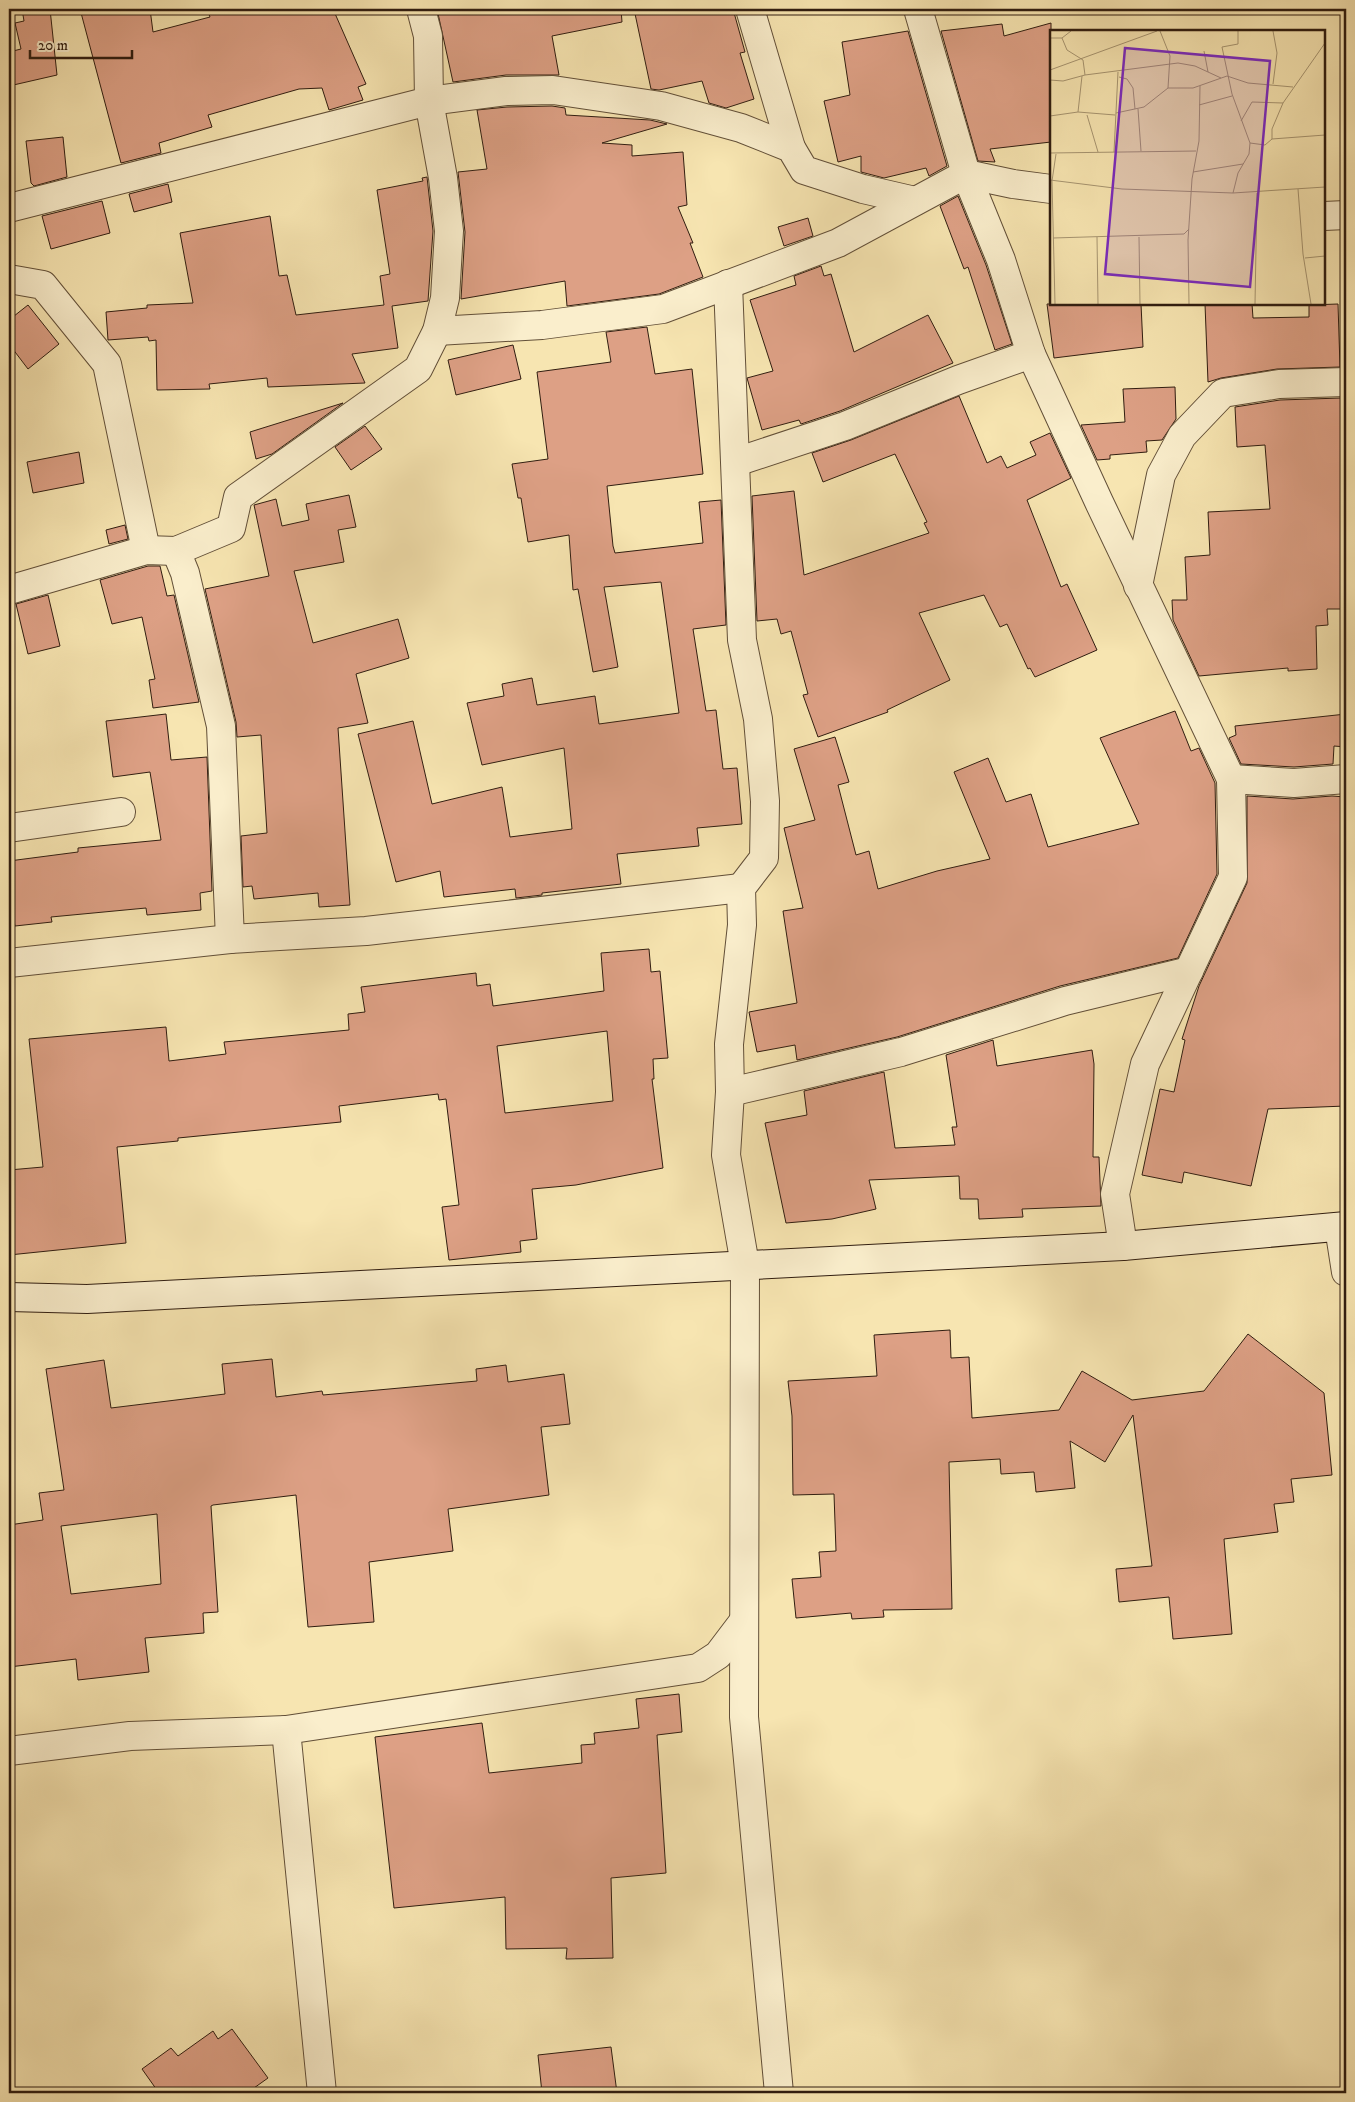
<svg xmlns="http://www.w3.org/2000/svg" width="1355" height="2102" viewBox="0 0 1355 2102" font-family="'IM FELL DW Pica',serif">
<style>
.building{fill:#dda085;stroke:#301d10;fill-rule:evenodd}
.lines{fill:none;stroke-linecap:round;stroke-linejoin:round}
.street-casing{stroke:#624f38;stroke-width:30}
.secondary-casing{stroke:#301d10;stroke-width:30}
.street{stroke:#faeecc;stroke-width:28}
.secondary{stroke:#faeecc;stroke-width:28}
.inset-road{fill:none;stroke:#a79571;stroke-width:1}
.view{fill:#7b2cbf;fill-opacity:0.15;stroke:#7b2cbf;stroke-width:2.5}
.inset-edge{fill:none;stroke:#301d10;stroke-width:2.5}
</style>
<rect width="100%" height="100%" fill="#f7e5b1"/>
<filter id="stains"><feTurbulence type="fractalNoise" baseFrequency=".004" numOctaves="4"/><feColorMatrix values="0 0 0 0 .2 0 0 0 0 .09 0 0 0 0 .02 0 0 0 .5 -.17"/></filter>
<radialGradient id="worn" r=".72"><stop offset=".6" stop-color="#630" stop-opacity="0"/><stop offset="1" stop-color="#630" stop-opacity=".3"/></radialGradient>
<g class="building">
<polygon points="22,9 50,9 57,75 9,86 9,52 21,49 15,23 24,21"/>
<polygon points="80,9 150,9 153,32 210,17 207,9 333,9 366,84 358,87 363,100 329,110 322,88 299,89 208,115 212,127 159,143 161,153 121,163"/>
<polygon points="437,9 621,9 622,22 552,36 559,75 506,75 453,82"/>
<polygon points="634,9 733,9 745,52 740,53 754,99 726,108 709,103 702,81 659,90 651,89"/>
<polygon points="1051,23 1051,142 990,149 995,162 978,161 941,31 1002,24 1004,36"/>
<polygon points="908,31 947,166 929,176 926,168 884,178 861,172 861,156 838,162 824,101 850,95 842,42"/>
<polygon points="552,106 565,108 566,115 650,120 667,124 602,143 632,145 632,156 683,152 687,205 678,207 693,243 690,243 703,277 659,294 567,306 565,281 461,299 465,232 458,172 487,169 477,110 507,107"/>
<polygon points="63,137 67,177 34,186 31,183 26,141"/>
<polygon points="427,177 433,231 428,301 392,306 398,348 352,354 365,383 268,387 267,378 209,384 210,389 157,390 156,340 149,341 148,337 108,340 106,312 147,308 147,305 193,303 180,233 270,216 279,276 287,275 296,315 384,305 380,276 390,274 377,190 423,181 422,178"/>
<polygon points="168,184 172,202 134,212 129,194"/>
<polygon points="958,196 986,265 1012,344 995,350 968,267 964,269 940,206"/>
<polygon points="102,201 110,233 51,249 42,216"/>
<polygon points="808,218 813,236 784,246 778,227"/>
<polygon points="821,266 824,276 831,274 854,352 928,315 953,363 840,411 801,424 799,420 762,430 747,378 773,371 750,300 796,285 794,276"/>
<polygon points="1047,304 1141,304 1143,347 1054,358"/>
<polygon points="1205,304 1252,304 1253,318 1309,317 1309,305 1338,304 1340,367 1277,369 1221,378 1208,382"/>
<polygon points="28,305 59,344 28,369 9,344 9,320"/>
<polygon points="647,327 655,374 692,369 703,474 607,486 613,546 615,553 703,543 699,502 721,500 726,625 693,629 706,711 716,710 723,769 737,768 742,824 697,828 699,846 617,854 621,884 542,893 542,895 516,898 515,889 444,897 440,871 396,882 358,734 413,721 432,804 502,787 510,837 572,829 564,748 482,765 467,703 504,696 502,684 532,678 537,705 595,696 599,724 679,713 661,582 604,587 618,667 593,672 578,589 573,590 569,535 528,542 521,498 518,498 512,464 548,459 537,372 611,362 606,332"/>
<polygon points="513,345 521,379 456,395 448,360"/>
<polygon points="1175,387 1176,419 1162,440 1146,441 1147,452 1110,455 1110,459 1097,460 1081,425 1125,422 1123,389"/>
<polygon points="959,396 987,463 1001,456 1007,468 1036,455 1030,442 1050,433 1071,478 1027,500 1061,587 1067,584 1097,650 1035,677 1030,668 1028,669 1007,624 1000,627 984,595 919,613 950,680 887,710 888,712 818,737 803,695 808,694 791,631 781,634 777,619 757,621 752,496 794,491 804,575 929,533 924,523 927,522 895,454 823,482 812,453 851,440"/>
<polygon points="1341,398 1346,399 1346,609 1327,609 1328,625 1316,626 1317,669 1288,671 1288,668 1199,676 1173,620 1172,600 1187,600 1185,557 1210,555 1208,512 1270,509 1265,445 1237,447 1235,407 1280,400"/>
<polygon points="343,403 272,454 256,459 250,432"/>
<polygon points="365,426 382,449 351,470 335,447"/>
<polygon points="79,452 84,483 33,493 27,462"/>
<polygon points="349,495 356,527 338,530 344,562 294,571 313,643 398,619 409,658 356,674 368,723 338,728 350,905 319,907 318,893 254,899 252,886 243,887 241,836 267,833 261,735 237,737 236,722 205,589 269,576 254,505 276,499 282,526 309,520 306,504"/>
<polygon points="125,525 128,539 109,544 106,530"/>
<polygon points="148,566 160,566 167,596 174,595 199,702 153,708 149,680 155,679 142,617 112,624 100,580"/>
<polygon points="48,595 60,646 28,654 16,604"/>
<polygon points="1175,711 1191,751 1199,748 1215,783 1217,874 1178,958 1060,986 897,1037 797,1060 795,1045 757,1052 749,1012 797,1003 783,911 803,908 784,828 815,820 794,749 835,737 849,782 838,785 856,855 869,851 878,889 937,871 990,859 954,772 988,758 1006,802 1031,794 1048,847 1139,824 1100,738"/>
<polygon points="166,714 171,760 207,757 212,891 200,893 201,910 147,915 146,908 51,917 52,922 15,926 13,915 9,916 9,861 78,852 78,848 161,840 150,772 113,777 106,721"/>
<polygon points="1346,714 1346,747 1334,746 1333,764 1294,767 1241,764 1229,738 1236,735 1235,726"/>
<polygon points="1247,796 1293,799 1332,796 1346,797 1346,1106 1268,1109 1251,1186 1184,1172 1182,1183 1142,1175 1160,1089 1174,1092 1185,1040 1182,1039 1199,986 1247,883"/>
<path d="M649 949 651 972 660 971 668 1058 653 1059 654 1079H652L663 1168 576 1185 532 1189 537 1239 520 1241 521 1252 449 1260 442 1207 459 1205 446 1099 439 1100 438 1094 339 1106 341 1122 178 1138V1141L117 1147 126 1243 9 1255V1170L43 1167 29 1039 166 1027 169 1061 226 1054 224 1042 349 1030 348 1014 365 1012 361 987 476 973 477 986 490 984 493 1006 604 991 601 953ZM607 1031 613 1101 505 1113 497 1046Z"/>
<polygon points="993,1040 997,1066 1092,1050 1094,1064 1093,1157 1099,1157 1101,1206 1022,1209 1023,1217 979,1219 978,1199 960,1199 959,1176 869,1180 876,1209 832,1219 786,1223 765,1123 807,1115 804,1091 884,1072 895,1148 955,1145 952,1127 957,1127 946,1055"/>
<polygon points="950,1330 951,1358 969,1357 972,1418 1059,1410 1082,1371 1132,1400 1204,1391 1248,1334 1324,1393 1332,1475 1291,1479 1294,1502 1274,1504 1278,1532 1224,1539 1232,1634 1173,1639 1169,1597 1119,1602 1116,1569 1152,1566 1133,1415 1105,1462 1070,1441 1075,1488 1036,1492 1034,1472 1001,1474 1000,1459 949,1462 952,1609 883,1610 884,1617 852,1619 851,1613 796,1618 792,1579 821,1577 819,1552 836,1551 834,1494 793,1495 792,1416 788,1381 877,1376 874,1335"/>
<path d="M272 1359 276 1397 322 1391 323 1395 477 1381 476 1369 506 1365 508 1382 564 1374 570 1424 541 1427 549 1495 448 1509 453 1551 369 1562 374 1622 308 1627 296 1495 213 1505 211 1506 218 1612 203 1613 204 1633 145 1638 149 1672 78 1680 76 1659 9 1667V1525L43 1520 39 1493 64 1490 46 1369 104 1360 111 1408 225 1394 222 1364ZM157 1514 161 1584 71 1594 61 1526Z"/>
<polygon points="679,1694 682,1732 657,1735 666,1873 611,1878 613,1958 566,1959 567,1948 506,1949 505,1897 394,1908 375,1737 482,1723 489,1773 582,1763 581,1745 595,1744 594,1733 639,1728 636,1699"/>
<polygon points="232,2029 268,2078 247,2093 159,2093 142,2069 171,2048 178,2056 213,2031 218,2039"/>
<polygon points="611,2047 617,2093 542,2093 538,2055"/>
</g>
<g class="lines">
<defs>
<g id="street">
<polyline points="750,9 791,148"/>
<polyline points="918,9 966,174 1001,260 1031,354 1099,502 1231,779 1233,877 1145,1064 1115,1194 1123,1246"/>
<polyline points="9,208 429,101 506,91 553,90 661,106 741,128 791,148 804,170 863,189 915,201"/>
<polyline points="1324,216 1346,215"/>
<polyline points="9,279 43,285 107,364 146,550"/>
<polyline points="728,284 742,640 758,719 765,801 764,858 741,888 742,925 729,1044 730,1092 726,1155 745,1265 744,1717 779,2093"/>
<polyline points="437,331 542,325 663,309 838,243 966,174 1013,184 1051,189"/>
<polyline points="736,462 845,426 958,380 1031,354"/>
<polyline points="176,551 185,573 221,726 230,939"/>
<polyline points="1138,586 1161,475 1182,436 1223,393 1279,384 1346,382"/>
<polyline points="9,590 146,550 176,551 231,528 238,497 418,369 437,331 445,298 449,231 443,178 429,101 428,36 421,9"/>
<polyline points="1231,779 1294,783 1346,779"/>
<polyline points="9,828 121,812"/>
<polyline points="9,963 230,939 366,931 741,888"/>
<polyline points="730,1092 901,1052 1065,1001 1189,971"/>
<polyline points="1339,1227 1346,1272"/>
<polyline points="286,1730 322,2093"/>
<polyline points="9,1751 130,1736 286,1730 698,1668 718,1655 743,1622"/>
</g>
<polyline id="secondary" points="9,1297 87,1299 1123,1246 1346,1226"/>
</defs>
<use href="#street" class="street-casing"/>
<use href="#secondary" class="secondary-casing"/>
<use href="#street" class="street"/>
<use href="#secondary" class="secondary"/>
</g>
<g transform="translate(1050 30)">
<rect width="275" height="275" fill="#f7e5b1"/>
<path class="inset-road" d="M223 1 227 23 223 54M0 8H12L21 1M12 8 17 20 33 30 35 45M154 21 158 42M0 40 107 1M69 47 77 49 83 58 85 79M0 50 13 51 35 45 128 33 145 36 171 48M118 58H143L177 46 198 53 243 57M149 75 182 66M88 79 91 121M28 82 32 46M66 83 94 77 118 58 120 26 110 1M37 85 48 122M0 86 28 82 65 85M191 91 202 72 233 73M222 109V99L233 73 275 13M200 113 215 115 222 109 275 105M64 122 68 42M0 123 146 121M143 142 193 134M0 150 72 159 183 163 275 157M248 159 253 224 261 274M183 163 188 143 199 124 200 113 182 64 172 17 188 14V1M47 207 48 274M89 207 90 274M3 208 134 204 139 199M255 228 275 226M5 274 2 151 6 124M139 274 138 210 142 149 149 111 150 56M205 274 207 163"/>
<path class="view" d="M75 18 220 31 200 257 55 244Z"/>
<rect width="275" height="275" class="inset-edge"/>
</g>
<rect width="1355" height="2102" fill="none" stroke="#f7e5b1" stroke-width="30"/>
<rect x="10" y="10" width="1335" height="2082" fill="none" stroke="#301d10" stroke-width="2.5"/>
<rect x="15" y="15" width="1325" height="2072" fill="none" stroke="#301d10"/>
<path d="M30 50v8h102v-8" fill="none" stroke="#301d10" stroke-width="2.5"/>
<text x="38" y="50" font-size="15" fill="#301d10" stroke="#faeecc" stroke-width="4" paint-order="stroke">20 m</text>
<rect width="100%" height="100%" filter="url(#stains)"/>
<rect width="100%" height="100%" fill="url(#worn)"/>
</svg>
